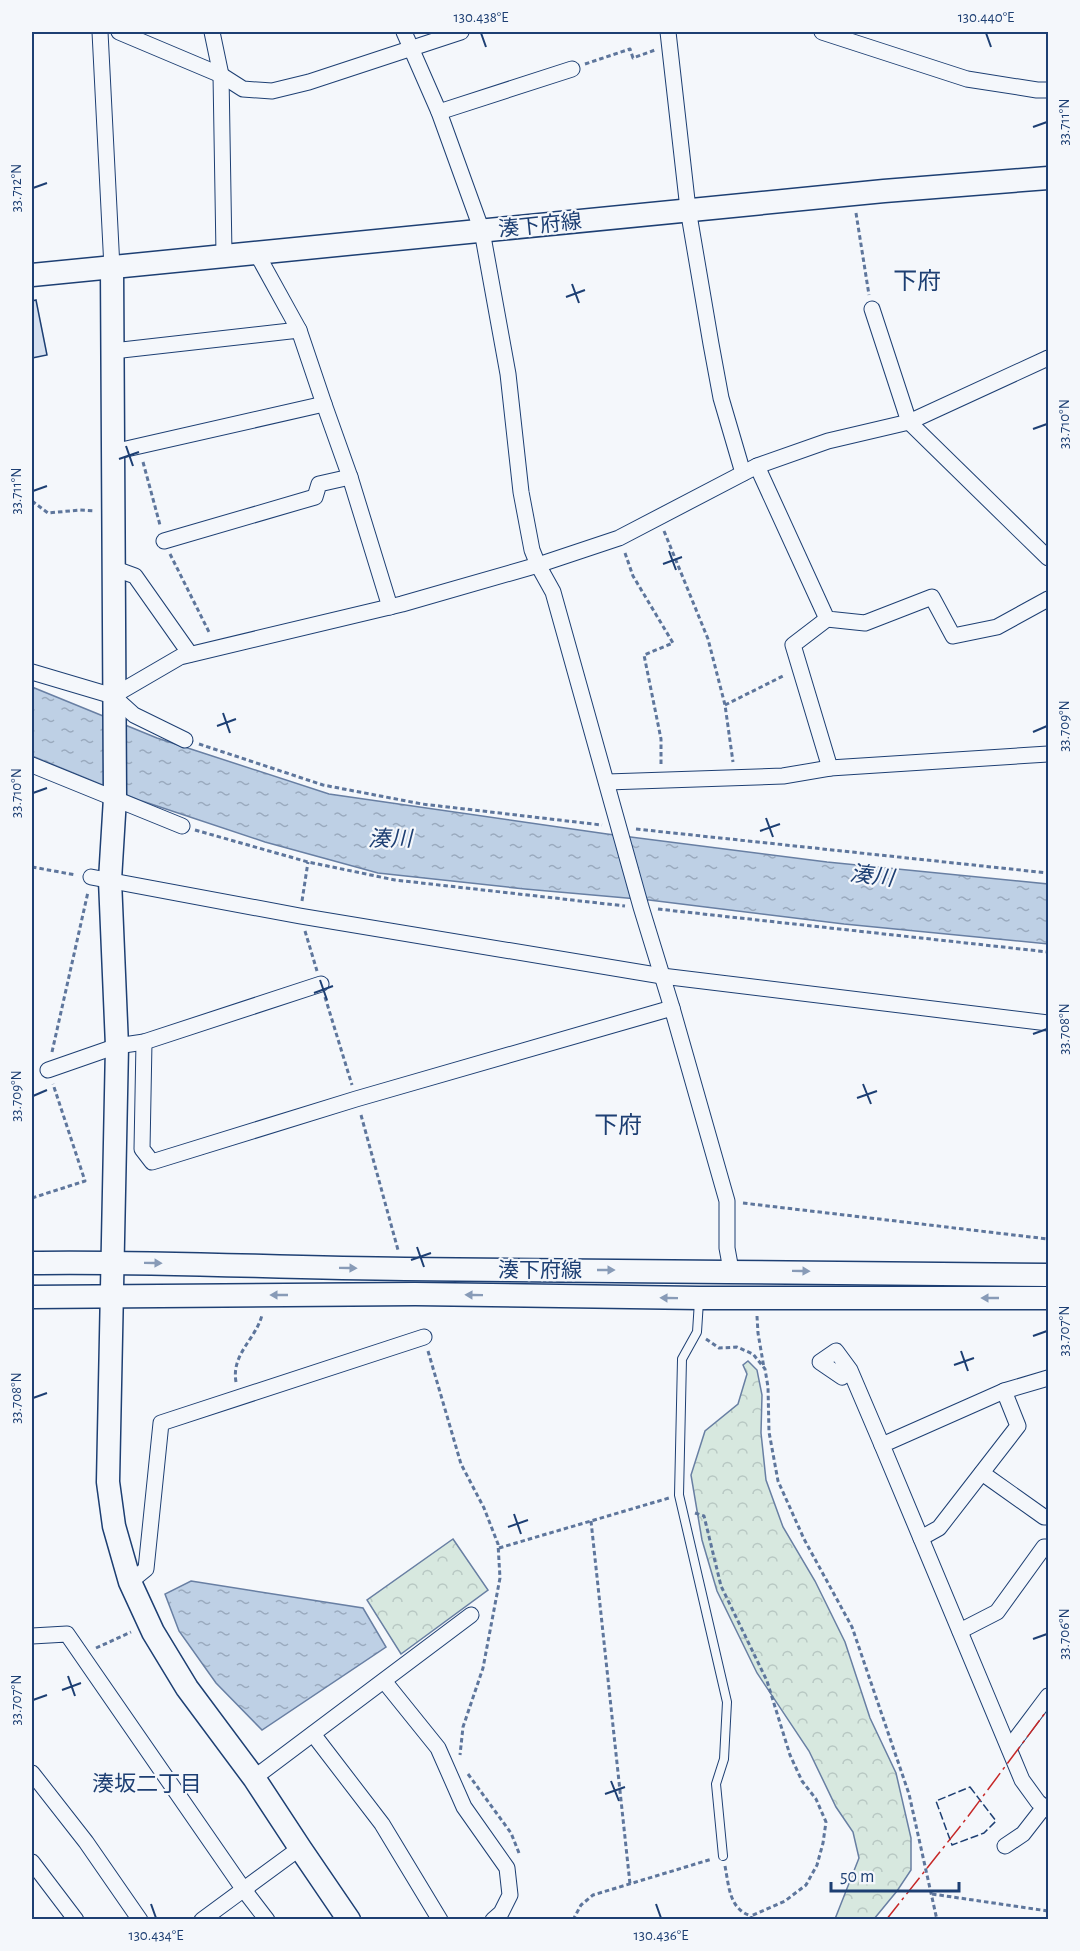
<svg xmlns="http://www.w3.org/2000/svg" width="1080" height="1951" viewBox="0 0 1080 1951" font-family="'Alegreya Sans','Noto Sans JP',sans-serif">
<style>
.forest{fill:url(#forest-crowns);stroke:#687fa3;stroke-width:1.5}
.water{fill:url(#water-ripples);stroke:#687fa3;stroke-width:1.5}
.building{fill:#d5e0f0;stroke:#1d3f73;stroke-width:1.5}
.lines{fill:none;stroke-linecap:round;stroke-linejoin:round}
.lane-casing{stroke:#1d3f73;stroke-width:10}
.street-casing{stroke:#1d3f73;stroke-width:17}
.secondary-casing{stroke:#1d3f73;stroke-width:25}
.path{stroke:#5e769c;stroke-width:3;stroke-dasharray:4.5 3;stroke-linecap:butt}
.lane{stroke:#f4f7fb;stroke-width:8}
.street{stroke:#f4f7fb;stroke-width:15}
.secondary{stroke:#f4f7fb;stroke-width:22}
.fence{stroke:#1d3f73;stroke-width:1.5;stroke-dasharray:8 3;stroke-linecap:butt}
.power{stroke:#c62828;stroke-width:1.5;stroke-dasharray:21 4.5 3 4.5;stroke-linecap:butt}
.oneway{fill:#889bb7}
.ticks{fill:none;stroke:#1d3f73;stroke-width:2}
.labels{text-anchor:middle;stroke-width:4.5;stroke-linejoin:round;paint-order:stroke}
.street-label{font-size:21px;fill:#1d3f73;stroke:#f4f7fb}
.water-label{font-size:22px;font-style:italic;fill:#1d3f73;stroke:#f4f7fb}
.neighbourhood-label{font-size:22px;fill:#1d3f73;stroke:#f4f7fb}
.quarter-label{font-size:24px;fill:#1d3f73;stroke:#f4f7fb}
.neatline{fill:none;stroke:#1d3f73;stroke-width:2}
.ticks-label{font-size:15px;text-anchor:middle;fill:#1d3f73}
</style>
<defs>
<pattern id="forest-crowns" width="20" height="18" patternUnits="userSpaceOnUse" patternTransform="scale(1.5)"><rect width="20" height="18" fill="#d7e8df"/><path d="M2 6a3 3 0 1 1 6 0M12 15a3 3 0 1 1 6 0" fill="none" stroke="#b8c8c3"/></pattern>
<pattern id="water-ripples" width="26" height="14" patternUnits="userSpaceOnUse" patternTransform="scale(1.5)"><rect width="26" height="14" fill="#bed0e5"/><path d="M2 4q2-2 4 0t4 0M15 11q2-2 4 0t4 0" fill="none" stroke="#9aaabe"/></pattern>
</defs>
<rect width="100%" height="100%" fill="#f4f7fb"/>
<g class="forest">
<polygon points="748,1361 757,1370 762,1395 761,1433 766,1480 783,1527 815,1581 845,1642 870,1718 896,1773 911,1838 911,1870 897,1891 874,1919 835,1919 859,1858 853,1832 836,1807 809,1751 757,1673 717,1591 702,1540 691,1475 705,1431 738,1404 747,1374 743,1365"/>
<polygon points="453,1539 488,1590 401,1654 367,1600"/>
</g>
<g class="water">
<polygon points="32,687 157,738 329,794 607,834 827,862 1048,884 1048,944 844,924 649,900 525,889 378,873 265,842 139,800 32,756"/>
<polygon points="191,1581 363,1608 386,1647 262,1730 216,1683 179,1631 165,1594"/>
</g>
<polygon class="building" points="36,300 47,355 32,358 32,301"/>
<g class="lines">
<defs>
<polyline id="lane" points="699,1301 697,1332 682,1359 679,1495 727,1702 724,1759 716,1784 723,1856"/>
<g id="street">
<polyline points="100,32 112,268"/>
<polyline points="119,32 221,75 243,89 272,91 309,82 461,32"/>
<polyline points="212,32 221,75 224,254"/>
<polyline points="404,32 439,112 482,231 508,374 521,492 532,550 538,565 553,592 641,907 672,1008 727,1201 727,1248 731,1270"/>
<polyline points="668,32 688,209 711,344 721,398 743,473"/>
<polyline points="822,32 967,79 1037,90 1048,90"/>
<polyline points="439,112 572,69"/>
<polyline points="257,254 299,330"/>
<polyline points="872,309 909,422 1048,558"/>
<polyline points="113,351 299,330 324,404"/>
<polyline points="113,452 324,404 350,477 319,484 315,497 164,541"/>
<polyline points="757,466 827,619 865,623 932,597 953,636 997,627 1048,599"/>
<polyline points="350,477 390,607"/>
<polyline points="113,568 135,576 190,654"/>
<polyline points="827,619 793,645 830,768"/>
<polyline points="32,672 113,696 134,715 185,740"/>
<polyline points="113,696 180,657 402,604 538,565 619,538 757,466 828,441 909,422 1048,358"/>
<polyline points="32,765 182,826"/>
<polyline points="607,782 783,776 830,768 1048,754"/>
<polyline points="91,877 300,916 662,976 1048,1023"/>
<polyline points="144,1042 142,1149 152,1162 356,1099 672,1008"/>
<polyline points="48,1070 117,1046 144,1042 321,984"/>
<polyline points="850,1370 842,1377 820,1362 836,1351 850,1370 882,1445"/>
<polyline points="1048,1378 1004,1391 882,1445 1022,1780 1038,1802 1048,1810"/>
<polyline points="982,1473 1044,1517 1048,1517"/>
<polyline points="921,1538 939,1528 1018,1426 1004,1391"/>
<polyline points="130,1582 146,1569 161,1423 424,1337"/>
<polyline points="960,1631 997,1612 1044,1547 1048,1547"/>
<polyline points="32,1636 67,1634 244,1890 267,1920"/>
<polyline points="384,1681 438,1748 464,1807 507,1868 510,1895 501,1913 493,1920"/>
<polyline points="313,1734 382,1824 440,1920"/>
<polyline points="1009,1748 1048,1696"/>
<polyline points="32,1773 86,1842 140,1920"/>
<polyline points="254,1778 471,1615"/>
<polyline points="1005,1846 1023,1834 1044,1807"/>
<polyline points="32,1862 76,1920"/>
<polyline points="202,1920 300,1848"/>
</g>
<g id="secondary">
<polyline points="112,268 115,798 110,880 117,1046 108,1482 114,1526 130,1582 153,1632 187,1688 254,1778 300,1848 349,1920"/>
<polyline points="32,275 884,191 1048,178"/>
<path d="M32 1263C156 1261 280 1268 405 1269 619 1272 834 1272 1048 1275"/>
<polyline points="32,1297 415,1294 699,1298 1048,1298"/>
</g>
</defs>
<use href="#lane" class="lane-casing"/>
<use href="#street" class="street-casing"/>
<use href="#secondary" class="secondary-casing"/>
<g class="path">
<polyline points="585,64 630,49 633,58 655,50"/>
<polyline points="856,213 869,295"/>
<polyline points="143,462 160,525"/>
<polyline points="32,501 48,513 80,510 95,511"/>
<polyline points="664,531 708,639 725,705 733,762"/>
<polyline points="625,553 633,576 673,643 644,655 661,739 661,765"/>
<polyline points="170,554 210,634"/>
<polyline points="725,705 785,675"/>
<polyline points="199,744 323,785 422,804 602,825"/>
<polyline points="636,829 1048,873"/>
<polyline points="195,830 308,862 395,880 625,906"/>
<polyline points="32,867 76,875"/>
<polyline points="302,901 308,862"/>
<polyline points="658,909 1048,952"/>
<polyline points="305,931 317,971"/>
<polyline points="325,997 352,1085"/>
<polyline points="52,1052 88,892"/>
<polyline points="361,1115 398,1250"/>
<polyline points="32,1198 85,1181 53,1084"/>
<polyline points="743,1203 1048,1239"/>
<polyline points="757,1316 758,1333 764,1368"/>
<polyline points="706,1339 719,1348 737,1347 753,1354 765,1369 768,1387 769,1432 778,1481 804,1539 852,1627 909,1794 937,1920"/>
<polyline points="428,1351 461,1464 484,1508 498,1544 500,1578 483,1668 463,1727 460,1755"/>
<path d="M236 1382C231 1354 256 1339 262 1315"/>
<polyline points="695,1513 704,1516 721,1586 767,1681 790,1755 802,1781 816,1799 826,1822 823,1843 817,1865 806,1885 785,1901 751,1916"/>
<polyline points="591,1521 630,1884"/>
<polyline points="499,1548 669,1498"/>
<polyline points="96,1648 131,1632"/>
<polyline points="468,1774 511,1833 519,1853"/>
<path d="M725 1866C729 1886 729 1909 751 1916L752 1920"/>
<polyline points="932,1894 1048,1911"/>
<polyline points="573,1920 581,1905 593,1895 712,1859"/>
</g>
<use href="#lane" class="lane"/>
<use href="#street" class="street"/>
<use href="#secondary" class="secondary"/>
<polygon class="fence" points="970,1787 996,1821 984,1833 952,1845 936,1801"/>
<polyline class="power" points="886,1920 966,1819 1048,1709"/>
</g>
<defs><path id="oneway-solid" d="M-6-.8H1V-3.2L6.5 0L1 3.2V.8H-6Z" transform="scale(1.5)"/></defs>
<g class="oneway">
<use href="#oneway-solid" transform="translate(153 1263) rotate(1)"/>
<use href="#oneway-solid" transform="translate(348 1268) rotate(1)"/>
<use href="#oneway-solid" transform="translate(606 1270)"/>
<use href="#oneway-solid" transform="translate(801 1271) rotate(1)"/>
<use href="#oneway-solid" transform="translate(279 1295) rotate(180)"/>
<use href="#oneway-solid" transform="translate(474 1295) rotate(-179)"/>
<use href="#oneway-solid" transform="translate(669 1298) rotate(-179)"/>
<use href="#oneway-solid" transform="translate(990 1298) rotate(180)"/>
</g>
<path class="ticks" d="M481 33 486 47M986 33 991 47M1033 127 1047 122M33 188 47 183M572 284 579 303M566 297 585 290M1033 429 1047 424M126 446 133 466M119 459 139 452M33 491 47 486M669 551 676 570M663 564 682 557M223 713 230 733M217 726 236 719M1033 732 1047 726M33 793 47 788M766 818 773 837M760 831 780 824M320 980 327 1000M314 993 333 986M1033 1034 1047 1029M863 1084 871 1104M33 1096 47 1090M857 1098 877 1091M417 1247 424 1267M411 1260 431 1253M1033 1336 1047 1331M961 1351 968 1371M954 1365 974 1358M33 1398 47 1393M514 1514 521 1534M508 1527 528 1520M1033 1639 1047 1634M68 1676 75 1696M62 1690 81 1683M33 1700 47 1695M611 1781 619 1801M605 1794 625 1787M151 1904 156 1918M656 1904 661 1918"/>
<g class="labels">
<g class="street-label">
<text transform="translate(540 225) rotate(-6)" y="7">湊下府線</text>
<text x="540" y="1277">湊下府線</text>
</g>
<g class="water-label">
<text x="390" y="846">湊川</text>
<text transform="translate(872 875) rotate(7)" y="8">湊川</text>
</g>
<g class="neighbourhood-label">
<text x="147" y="1791">湊坂二丁目</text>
</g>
<g class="quarter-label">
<text x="917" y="289">下府</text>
<text x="618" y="1133">下府</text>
</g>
</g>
<rect width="1080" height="1951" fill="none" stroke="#f4f7fb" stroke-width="66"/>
<path d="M831 1882v9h128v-9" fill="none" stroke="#1d3f73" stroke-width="3"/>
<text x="840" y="1882" font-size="18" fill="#1d3f73" stroke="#f4f7fb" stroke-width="4.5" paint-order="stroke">50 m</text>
<rect x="33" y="33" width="1014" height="1885" class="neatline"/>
<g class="ticks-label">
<text x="481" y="22">130.438°E</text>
<text x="986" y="22">130.440°E</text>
<text transform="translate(1064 122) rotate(-90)" y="5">33.711°N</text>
<text transform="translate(16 188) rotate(-90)" y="5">33.712°N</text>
<text transform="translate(1064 424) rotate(-90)" y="5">33.710°N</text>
<text transform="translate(16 491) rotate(-90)" y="5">33.711°N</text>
<text transform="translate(1064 726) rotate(-90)" y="5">33.709°N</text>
<text transform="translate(16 793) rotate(-90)" y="5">33.710°N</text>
<text transform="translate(1064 1029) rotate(-90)" y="5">33.708°N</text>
<text transform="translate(16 1096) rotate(-90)" y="5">33.709°N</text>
<text transform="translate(1064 1331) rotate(-90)" y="5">33.707°N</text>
<text transform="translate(16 1398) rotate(-90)" y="5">33.708°N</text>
<text transform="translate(1064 1634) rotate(-90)" y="5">33.706°N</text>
<text transform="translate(16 1700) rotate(-90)" y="5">33.707°N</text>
<text x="156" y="1940">130.434°E</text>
<text x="661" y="1940">130.436°E</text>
</g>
</svg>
